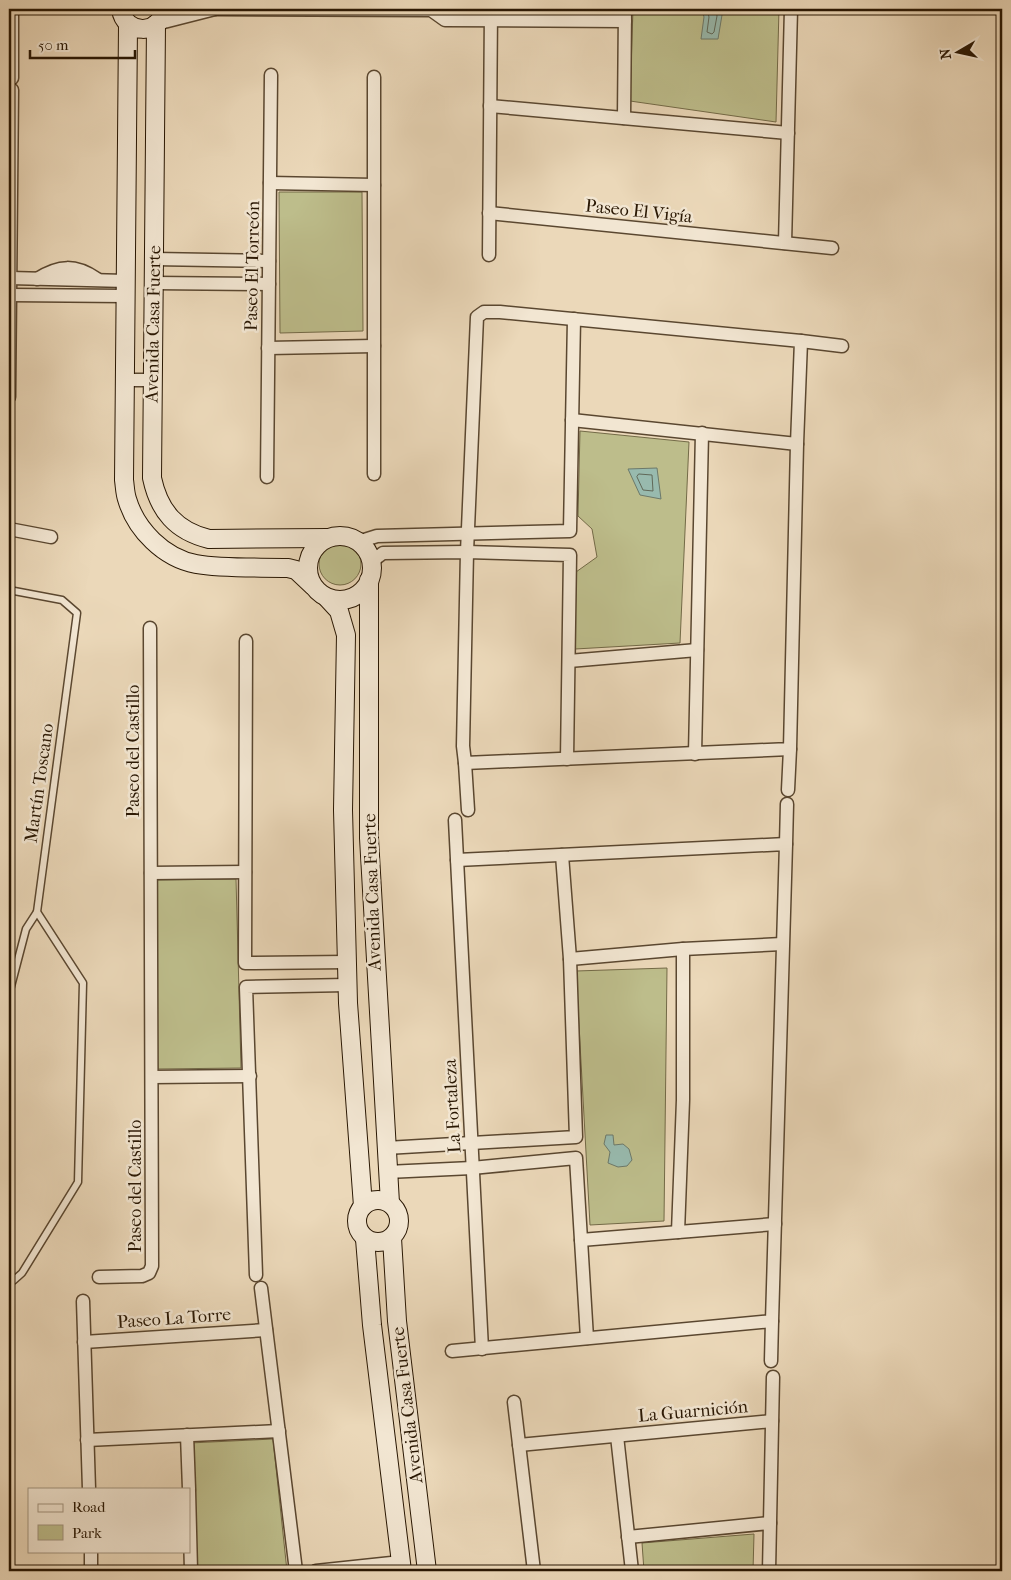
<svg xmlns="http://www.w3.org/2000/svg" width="1011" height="1580" viewBox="0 0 1011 1580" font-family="'IM FELL French Canon',serif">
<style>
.green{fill:#bdbd8b;stroke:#736a47}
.water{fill:#98baae;stroke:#6c796a}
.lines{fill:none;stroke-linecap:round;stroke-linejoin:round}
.shore{stroke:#606858;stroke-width:1}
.lane-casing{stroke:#5a4730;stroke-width:9}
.street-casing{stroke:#5a4730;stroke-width:15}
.secondary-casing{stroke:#291703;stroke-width:20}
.lane{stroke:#f2e6d2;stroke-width:6}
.street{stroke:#f2e6d2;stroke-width:12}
.secondary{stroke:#f2e6d2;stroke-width:18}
.labels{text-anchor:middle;stroke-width:5;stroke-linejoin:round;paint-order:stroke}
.street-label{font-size:18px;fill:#291703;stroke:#f2e6d2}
</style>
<rect width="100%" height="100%" fill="#ebd8b9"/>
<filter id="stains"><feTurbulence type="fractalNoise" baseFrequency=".004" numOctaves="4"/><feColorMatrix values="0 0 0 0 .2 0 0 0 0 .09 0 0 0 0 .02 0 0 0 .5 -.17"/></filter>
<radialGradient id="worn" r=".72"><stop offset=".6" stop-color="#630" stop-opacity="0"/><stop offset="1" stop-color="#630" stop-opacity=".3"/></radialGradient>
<g class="green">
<polygon points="633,9 779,9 776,122 630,101"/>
<polygon points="279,192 362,192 363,331 280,333"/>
<polygon points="580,431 689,442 680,643 575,649 576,572 597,557 592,529 578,516"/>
<circle cx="340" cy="564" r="21"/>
<polygon points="236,879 241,1068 157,1069 155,880"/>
<polygon points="667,968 664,1221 590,1225 576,971"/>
<polygon points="273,1439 287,1571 193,1571 190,1443"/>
<polygon points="754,1534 753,1571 644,1571 642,1543"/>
</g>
<g class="water">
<polygon points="702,9 720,9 722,15 718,39 701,39 704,17"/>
<polygon points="657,468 661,499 640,495 628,469"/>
<polygon points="606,1135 613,1135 614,1145 623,1144 629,1149 632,1160 627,1166 618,1167 608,1163 610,1152 604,1144"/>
</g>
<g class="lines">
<g class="shore">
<polyline points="707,9 709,17 707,32 712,34 714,32 717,16 716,9"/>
<polygon points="639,474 652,475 653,491 643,490 637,477"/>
</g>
<defs>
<g id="lane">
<polyline points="9,590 62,600 77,613 37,912 83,983 78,1182 22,1273 13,1281 9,1281"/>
<polyline points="9,994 26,929 37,912"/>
</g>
<g id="street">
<polyline points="215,9 431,10 445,20 625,21"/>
<polyline points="156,24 215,9 213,9"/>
<polyline points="12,78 12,9"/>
<polyline points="490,106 788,133"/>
<polyline points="624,118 625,9"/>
<polyline points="270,183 374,185"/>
<polyline points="489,213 832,248"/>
<polyline points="785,243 791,9"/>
<polyline points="489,255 491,9"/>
<polyline points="154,259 269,261"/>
<polyline points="10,278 126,281"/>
<path d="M37 279C59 265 75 264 97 279"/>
<polyline points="154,283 269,284"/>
<polyline points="10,295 126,296"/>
<polygon points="484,312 500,312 801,341 797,444 790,749 465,763 463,746 467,552 477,317"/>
<polyline points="801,341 842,346"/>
<polyline points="268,348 374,346"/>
<polyline points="125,380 153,380"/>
<polyline points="9,397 12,90"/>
<polyline points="572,420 797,444"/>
<polyline points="374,474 374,77"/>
<polyline points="267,477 271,75"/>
<polyline points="9,529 51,537"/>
<polyline points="358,542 377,536 570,531 574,319"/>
<polyline points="371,562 383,553 467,552 570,555 567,759"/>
<polyline points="246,641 245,963 347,962"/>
<polyline points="569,661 697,650"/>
<polyline points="695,754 702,433"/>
<polyline points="465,763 468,810"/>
<polyline points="788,790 790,749"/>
<polyline points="455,820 482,1349"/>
<polyline points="786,844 787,804"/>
<polyline points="151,873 245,872"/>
<polyline points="570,959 683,949 782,944"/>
<polyline points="152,1077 250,1076"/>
<polyline points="386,1148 576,1137 570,959 562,855"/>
<polyline points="387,1172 472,1168 576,1158 587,1338"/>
<polyline points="678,1232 683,1100 683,949"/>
<polyline points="581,1240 775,1224"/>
<polyline points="256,1275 246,987 347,985"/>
<polyline points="99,1277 142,1276 149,1273 152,1266 150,628"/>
<polyline points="261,1288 296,1571"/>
<polyline points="83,1301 89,1489"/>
<polyline points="84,1342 266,1330"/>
<polyline points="452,1351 772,1321 786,844 457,860"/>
<polyline points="771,1361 772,1321"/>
<polyline points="514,1402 534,1571"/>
<polyline points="187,1435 189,1489"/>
<polyline points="617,1436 632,1571"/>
<polyline points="87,1440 279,1431"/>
<polyline points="519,1445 772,1421"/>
<polyline points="189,1491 191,1571"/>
<polyline points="628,1537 770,1523"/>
<polyline points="91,1551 91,1571"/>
<polyline points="316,1571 401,1562"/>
<polyline points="769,1571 773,1377"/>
</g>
<g id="secondary">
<path d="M121 9C124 35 161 36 164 9"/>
<path d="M156 24 152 478C159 511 176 531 209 539L328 538"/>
<path d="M128 25 124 480C125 487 125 493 127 499 136 530 164 558 196 564 224 569 260 567 288 568L296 570 313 586"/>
<circle cx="340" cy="568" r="32"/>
<polyline points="369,580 369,838 390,1203"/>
<polyline points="327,598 339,611 346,635 343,810 348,1003 363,1206"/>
<circle cx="378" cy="1221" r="21"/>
<polyline points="392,1238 397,1321 427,1571"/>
<polyline points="365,1239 372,1325 402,1571"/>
</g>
</defs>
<use href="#lane" class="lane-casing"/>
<use href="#street" class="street-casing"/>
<use href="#secondary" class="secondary-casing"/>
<use href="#lane" class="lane"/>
<use href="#street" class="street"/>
<use href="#secondary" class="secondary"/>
</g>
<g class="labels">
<g class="street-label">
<text transform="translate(639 211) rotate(6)" y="6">Paseo El Vigía</text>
<text transform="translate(252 266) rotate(-89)" y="6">Paseo El Torreón</text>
<text transform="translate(153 324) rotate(-89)" y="6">Avenida Casa Fuerte</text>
<text transform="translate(133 751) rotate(-90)" y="6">Paseo del Castillo</text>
<text transform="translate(39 783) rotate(-82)" y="6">Martín Toscano</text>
<text transform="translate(372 892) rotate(-92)" y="6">Avenida Casa Fuerte</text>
<text transform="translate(452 1106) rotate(-93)" y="6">La Fortaleza</text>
<text transform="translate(135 1186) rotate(-90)" y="6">Paseo del Castillo</text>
<text transform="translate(174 1318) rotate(-4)" y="6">Paseo La Torre</text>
<text transform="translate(407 1405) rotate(-97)" y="6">Avenida Casa Fuerte</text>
<text transform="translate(693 1411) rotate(-5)" y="6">La Guarnición</text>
</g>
</g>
<rect width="1011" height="1580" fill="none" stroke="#ebd8b9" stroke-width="30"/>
<rect x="10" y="10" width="991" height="1560" fill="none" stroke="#291703" stroke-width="2.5"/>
<rect x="15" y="15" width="981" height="1550" fill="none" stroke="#291703"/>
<rect x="28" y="1488" width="162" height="65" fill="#f2e6d2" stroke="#a2937f"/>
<rect x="38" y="1504" width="25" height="8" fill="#f2e6d2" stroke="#a2937f"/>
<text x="72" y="1512" font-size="15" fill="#291703">Road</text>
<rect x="38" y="1525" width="25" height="15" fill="#bdbd8b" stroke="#a2937f"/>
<text x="72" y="1538" font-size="15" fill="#291703">Park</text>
<g transform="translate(958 52) rotate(261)" stroke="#f2e6d2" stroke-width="4" paint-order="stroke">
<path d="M0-4L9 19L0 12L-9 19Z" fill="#291703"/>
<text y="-8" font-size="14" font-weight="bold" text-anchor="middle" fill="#291703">N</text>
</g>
<path d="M30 50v8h105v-8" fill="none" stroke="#291703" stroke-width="2.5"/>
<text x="38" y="50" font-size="15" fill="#291703" stroke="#f2e6d2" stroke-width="4" paint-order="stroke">50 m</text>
<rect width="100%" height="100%" filter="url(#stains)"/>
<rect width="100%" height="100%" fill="url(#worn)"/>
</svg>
